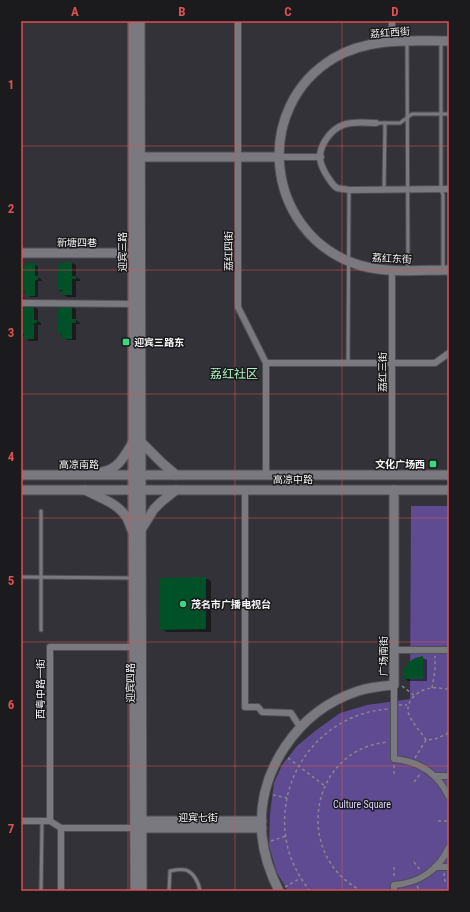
<svg xmlns="http://www.w3.org/2000/svg" width="470" height="912" viewBox="0 0 470 912" font-family="'Roboto Condensed','Noto Sans SC',sans-serif">
<style>
.green{fill:#5f4b92}
.shadow{fill:#0007}
.building{fill:#005128}
.lines{fill:none;stroke-linecap:round;stroke-linejoin:round}
.lane-casing{stroke:#4f4e53;stroke-width:5}
.street-casing{stroke:#4f4e53;stroke-width:8}
.secondary-casing{stroke:#4f4e53;stroke-width:11}
.path{stroke:#88878c;stroke-width:1.5;stroke-dasharray:3 3;stroke-linecap:butt}
.lane{stroke:#7b7980;stroke-width:3}
.street{stroke:#7b7980;stroke-width:6}
.secondary{stroke:#7b7980;stroke-width:9}
.grid{fill:none;stroke:#dc5151;stroke-width:1;stroke-opacity:0.55}
.poi-dot{fill:#3cd77e;stroke:#1b1a1d;stroke-width:1.5}
.labels{text-anchor:middle;stroke-width:3;stroke-linejoin:round;paint-order:stroke}
.street-label{font-size:10px;fill:#f3f3f6;stroke:#1b1a1d}
.poi-label{font-size:10px;font-weight:bold;fill:#f3f3f6;stroke:#1b1a1d;text-anchor:start}
.park-label{font-size:10px;fill:#dcd2ff;stroke:#1b1a1d}
.quarter-label{font-size:12px;fill:#adf5c2;stroke:#1b1a1d}
.neatline{fill:none;stroke:#dc5151;stroke-width:1.5}
.grid-label{font-size:13px;text-anchor:middle;font-weight:bold;fill:#dc5151}
</style>
<rect width="100%" height="100%" fill="#333238"/>
<polygon class="green" points="411,506 449,506 449,891 288,891 277,873 269,846 270,813 274,783 282,765 297,746 315,731 340,713 367,705 410,699"/>
<g class="shadow">
<polygon points="72,263 76,265 76,277 80,279 80,281 76,281 76,297 67,297 63,294 63,292 59,290 63,266"/>
<polygon points="34,264 38,266 38,277 42,280 42,281 38,281 38,297 30,297 26,295 26,293 21,290"/>
<polygon points="34,307 38,309 38,321 41,323 41,325 38,325 38,341 29,341 25,338 25,336 21,334 21,310"/>
<polygon points="72,307 76,309 76,320 80,323 80,324 76,324 76,340 67,340 63,338 63,336 59,333"/>
<polygon points="205,578 211,581 211,632 167,632 161,629"/>
<polygon points="423,658 427,660 427,681 408,681 404,678"/>
</g>
<g class="building">
<polygon points="62,262 72,262 72,276 76,276 76,279 72,279 72,295 62,295 62,290 58,290 58,265 62,265"/>
<polygon points="25,263 35,263 35,276 38,276 38,280 35,280 35,296 25,296 25,291 21,291 21,265 25,265"/>
<polygon points="24,306 34,306 34,320 37,320 37,323 34,323 34,339 24,339 24,334 21,334 21,309 24,309"/>
<polygon points="62,306 72,306 72,319 76,319 76,323 72,323 72,339 62,339 62,334 58,334 58,308 62,308"/>
<polygon points="206,577 206,629 160,630 160,578"/>
<polygon points="423,656 423,679 403,679 404,670 408,663 415,658"/>
</g>
<g class="lines">
<defs>
<g id="lane">
<polyline points="407,42 408,268"/>
<polyline points="441,43 441,189 443,195 443,269"/>
<polyline points="376,123 400,123 412,114 449,114"/>
<polyline points="384,189 385,123"/>
<polyline points="348,363 349,190"/>
<polyline points="41,511 41,630"/>
<polyline points="21,577 132,578"/>
<polyline points="41,891 42,821"/>
<path d="M169 891 170 871C175 870 181 869 186 870 194 873 199 883 200 891"/>
</g>
<g id="street">
<polyline points="238,21 238,307 266,363 266,475"/>
<polyline points="392,21 392,41"/>
<path d="M376 123C366 123 353 121 343 125 330 130 319 146 320 159 321 166 324 171 327 176 330 180 333 186 337 188 341 189 346 189 349 190L449 189"/>
<polyline points="279,157 321,157"/>
<polyline points="392,270 392,475"/>
<polyline points="21,303 133,304"/>
<polyline points="266,363 435,363 449,353"/>
<polyline points="245,490 245,707 258,707 262,712 291,713 300,727"/>
<polyline points="394,650 449,650"/>
<path d="M394 685V759C419 761 438 774 449 797"/>
<polyline points="435,776 449,776"/>
<polyline points="21,821 50,821 61,828 134,828"/>
<polyline points="50,821 50,647 137,647"/>
<polyline points="435,867 449,867"/>
<polyline points="61,891 61,828"/>
<path d="M394 891V885C419 883 439 870 449 847"/>
</g>
<g id="secondary">
<polyline points="133,21 133,483 135,891"/>
<polyline points="140,21 142,891"/>
<path d="M449 41C410 41 369 37 334 58 252 107 265 230 353 263 381 274 419 270 449 270"/>
<polyline points="140,157 279,157"/>
<polyline points="21,253 133,253"/>
<polyline points="140,441 162,463 176,475"/>
<path d="M102 472C119 469 125 455 133 442"/>
<polyline points="21,475 449,475"/>
<polyline points="21,490 449,490"/>
<path d="M85 490C100 498 118 503 127 518 129 522 130 526 132 530"/>
<polyline points="141,530 154,509 161,502 176,490"/>
<polyline points="135,821 262,821"/>
<polyline points="136,828 262,828"/>
<path d="M279 891C270 873 264 856 262 836 256 772 297 711 358 691 370 687 382 686 394 685V490"/>
</g>
</defs>
<use href="#lane" class="lane-casing"/>
<use href="#street" class="street-casing"/>
<use href="#secondary" class="secondary-casing"/>
<g class="path">
<polyline points="402,686 415,696"/>
<polyline points="432,688 435,670 435,656"/>
<polyline points="399,705 407,705"/>
<polyline points="447,734 449,728"/>
<path d="M426 740C421 732 414 725 410 717 402 702 419 689 432 688 437 687 443 689 448 689L449 690"/>
<polyline points="288,758 325,786"/>
<polyline points="415,758 426,740 435,739 447,734 449,735"/>
<polyline points="394,765 394,777"/>
<polyline points="414,782 421,773"/>
<polyline points="273,795 287,798"/>
<polyline points="438,821 449,821"/>
<polyline points="271,841 286,836"/>
<polyline points="414,862 421,871"/>
<polyline points="394,867 394,879"/>
<polyline points="444,873 445,881 449,886"/>
<polyline points="417,886 420,891"/>
<polyline points="285,887 301,878"/>
<path d="M310 891C298 876 289 858 286 839 276 774 322 714 388 709"/>
<path d="M362 891C292 856 309 749 388 742"/>
</g>
<use href="#lane" class="lane"/>
<use href="#street" class="street"/>
<use href="#secondary" class="secondary"/>
</g>
<path class="grid" d="M128 21V891M235 21V891M342 21V891M21 146H449M21 270H449M21 394H449M21 518H449M21 642H449M21 766H449"/>
<g class="poi-dot">
<rect x="122" y="338" width="8" height="8" rx="2"/>
<rect x="429" y="460" width="8" height="8" rx="2"/>
<circle cx="183" cy="604" r="4"/>
</g>
<g class="labels">
<g class="street-label">
<text transform="translate(390 32) rotate(-4)" y="4">荔红西街</text>
<text x="77" y="246">新塘四巷</text>
<text transform="translate(228 251) rotate(-90)" y="4">荔红四街</text>
<text transform="translate(122 252) rotate(-90)" y="4">迎宾三路</text>
<text transform="translate(392 258) rotate(3)" y="4">荔红东街</text>
<text transform="translate(382 372) rotate(-90)" y="4">荔红三街</text>
<text x="79" y="468">高凉南路</text>
<text x="293" y="483">高凉中路</text>
<text transform="translate(383 656) rotate(-90)" y="4">广场南街</text>
<text transform="translate(130 683) rotate(-90)" y="4">迎宾四路</text>
<text transform="translate(40 689) rotate(-90)" y="4">西粤中路一街</text>
<text x="198" y="821">迎宾七街</text>
</g>
<g class="poi-label">
<text x="134" y="346">迎宾三路东</text>
<text x="425" y="468" text-anchor="end">文化广场西</text>
<text x="191" y="608">茂名市广播电视台</text>
</g>
<g class="park-label">
<text x="362" y="808">Culture Square</text>
</g>
<g class="quarter-label">
<text x="234" y="378">荔红社区</text>
</g>
</g>
<rect width="470" height="912" fill="none" stroke="#1b1a1d" stroke-width="44"/>
<rect x="22" y="22" width="426" height="868" class="neatline"/>
<g class="grid-label">
<text x="75" y="16">A</text>
<text x="182" y="16">B</text>
<text x="288" y="16">C</text>
<text x="395" y="16">D</text>
<text x="11" y="89">1</text>
<text x="11" y="213">2</text>
<text x="11" y="337">3</text>
<text x="11" y="461">4</text>
<text x="11" y="585">5</text>
<text x="11" y="709">6</text>
<text x="11" y="833">7</text>
</g>
</svg>
